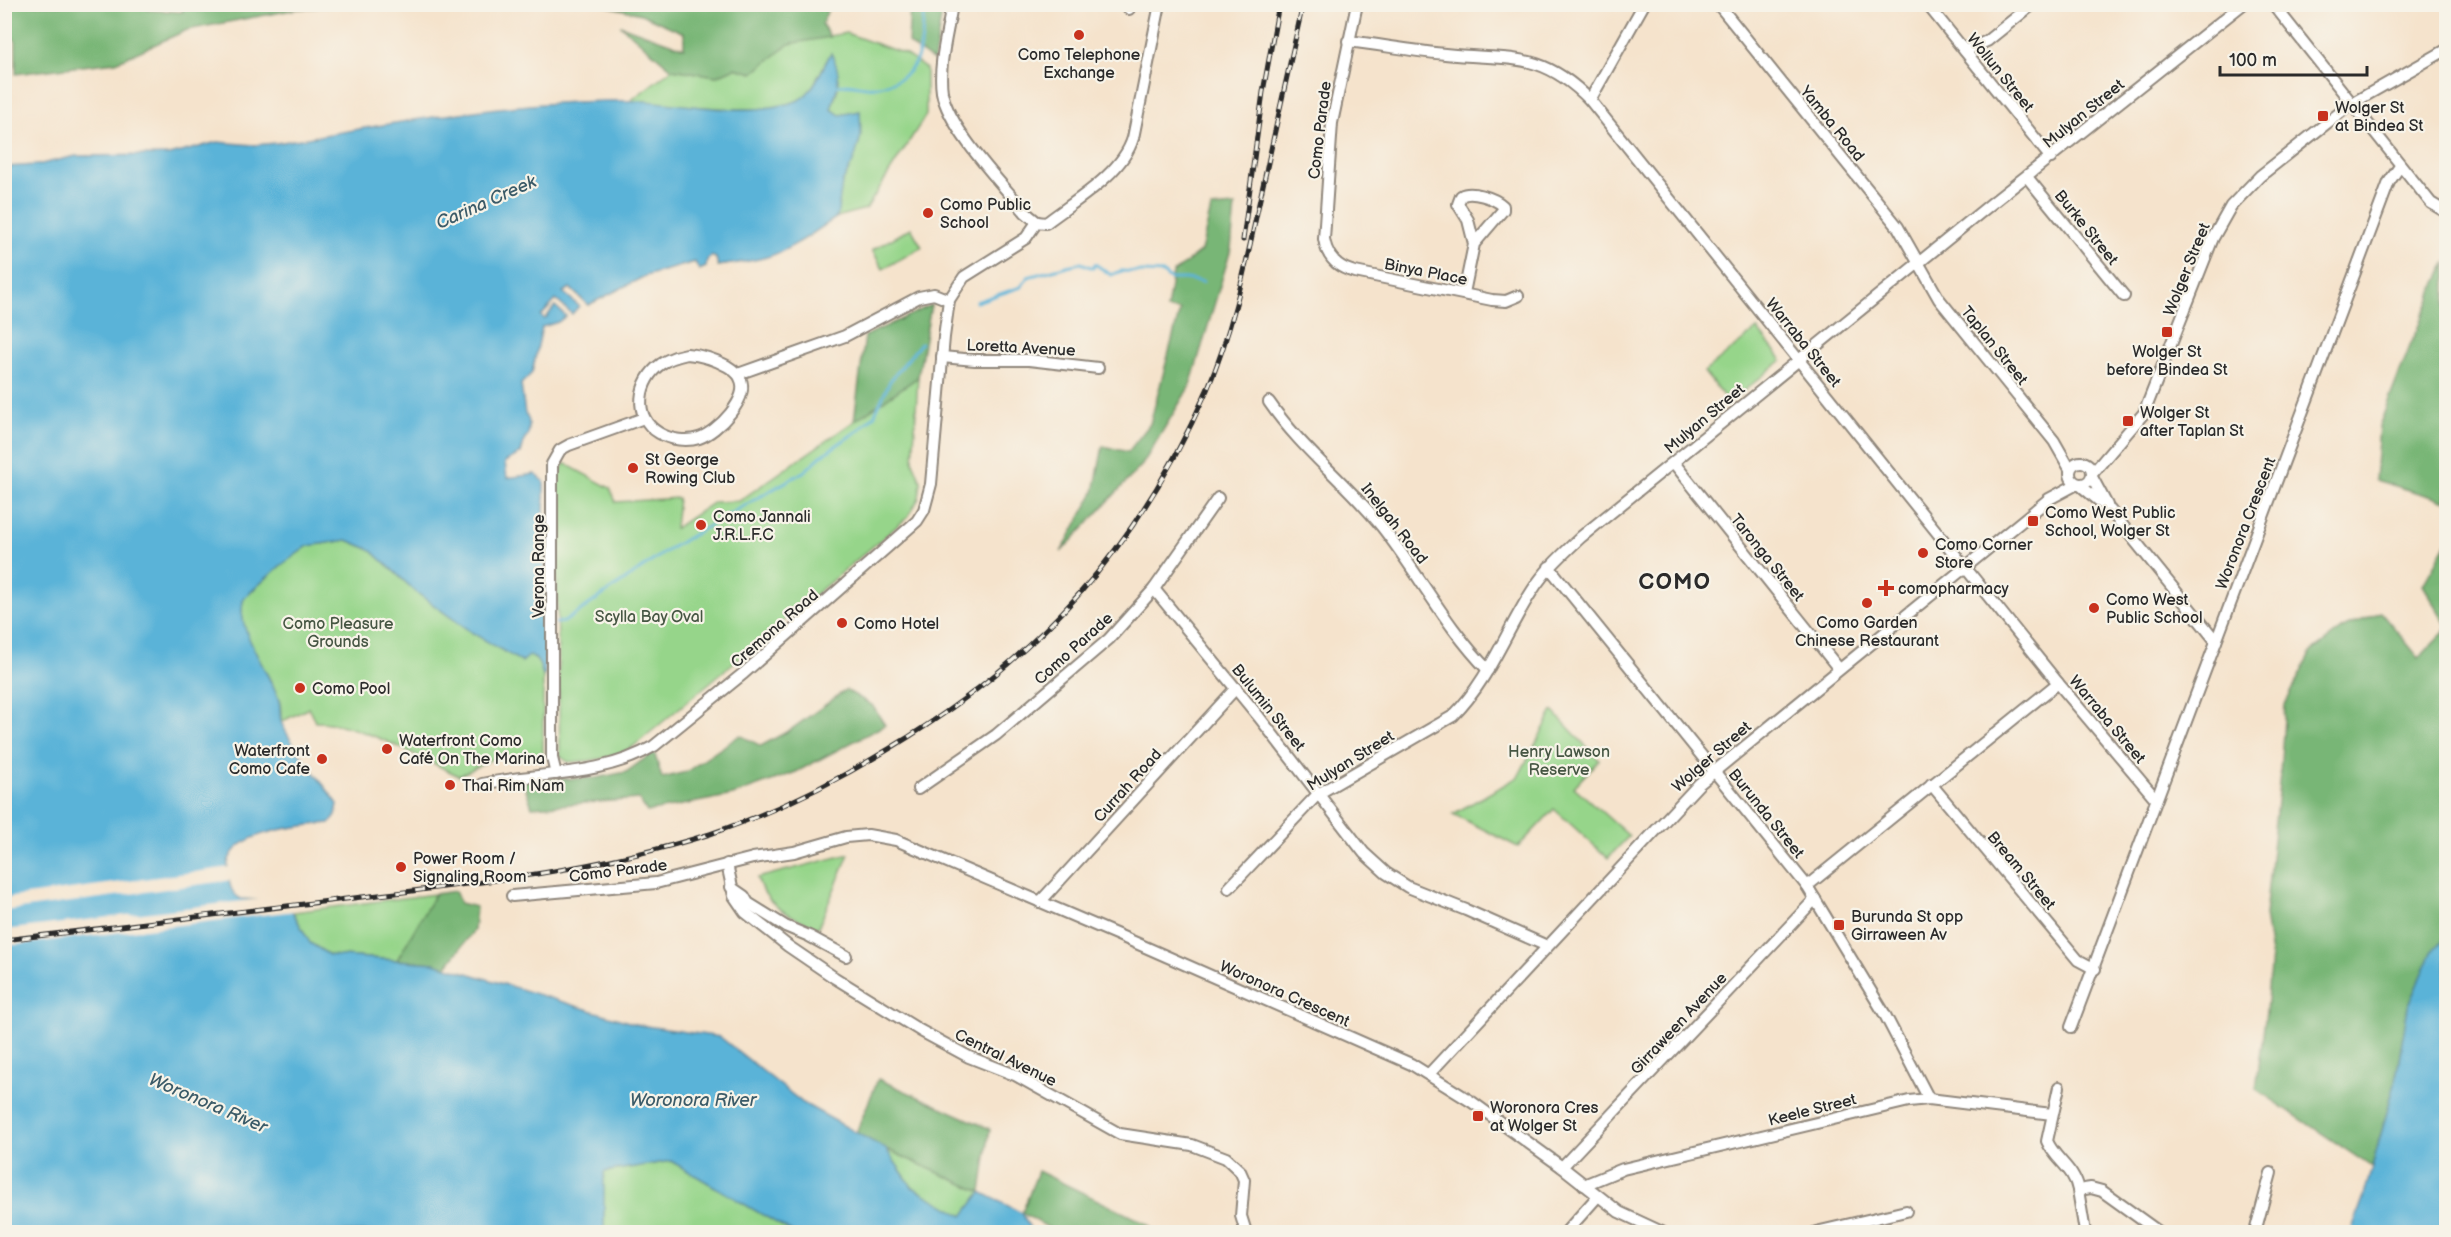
<svg xmlns="http://www.w3.org/2000/svg" width="2451" height="1237" viewBox="0 0 2451 1237" font-family="'Balsamiq Sans',sans-serif">
<style>
.green{fill:#96d58a;stroke:#60805a;stroke-width:1.5}
.forest{fill:#78b676;stroke:#527050;stroke-width:1.5}
.water{fill:#5ab3d8;stroke:#426f82;stroke-width:1.5}
.pier{fill:#f5e3cc}
.lines{fill:none;stroke-linecap:round;stroke-linejoin:round}
.stream{stroke:#5ab3d8;stroke-width:3}
.minor-casing{stroke:#90877c;stroke-width:14}
.minor{stroke:#fff;stroke-width:10}
.rail-casing{stroke:#2b2b2b;stroke-width:5}
.rail{stroke:#f7f3e8;stroke-width:3;stroke-dasharray:9;stroke-linecap:butt}
.poi-dot{fill:#c8321e;stroke:#f7f3e8;stroke-width:2}
.labels{text-anchor:middle;stroke-width:4.5;stroke-linejoin:round;paint-order:stroke}
.poi-label{font-size:16px;fill:#2b2b2b;stroke:#f7f3e8;text-anchor:start}
.street-label{font-size:16px;fill:#2b2b2b;stroke:#f7f3e8}
.park-label{font-size:16px;fill:#465643;stroke:#f7f3e8}
.water-label{font-size:18px;font-style:italic;fill:#3b5b68;stroke:#f7f3e8}
.district-label{font-size:22px;font-weight:bold;letter-spacing:1.5px;fill:#2b2b2b;stroke:#f7f3e8}
</style>
<rect width="100%" height="100%" fill="#f7f3e8"/>
<filter id="ink" filterUnits="userSpaceOnUse"><feTurbulence type="fractalNoise" baseFrequency=".0167" numOctaves="2"/><feDisplacementMap in="SourceGraphic" scale="12" xChannelSelector="R" yChannelSelector="G"/><feConvolveMatrix kernelMatrix="1 2 1 2 8 2 1 2 1" color-interpolation-filters="sRGB"/></filter>
<filter id="wash" filterUnits="userSpaceOnUse"><feTurbulence type="fractalNoise" baseFrequency=".008" numOctaves="4" result="noise"/><feDisplacementMap in="SourceGraphic" scale="24" xChannelSelector="R" yChannelSelector="G"/><feGaussianBlur stdDeviation="1.35" result="paint"/><feColorMatrix in="noise" values="0 0 0 0 0 0 0 0 0 0 0 0 0 0 0 0 0 1.4 0 .05"/><feComposite in="paint" operator="in"/></filter>
<g filter="url(#wash)">
<rect width="100%" height="100%" fill="#f5e3cc"/>
<g class="green">
<path d="M846 33 905 54 926 69V115L866 209C856 212 843 214 834 219 822 226 811 236 799 242 772 255 747 262 718 266L716 258 712 256 707 260 706 267 699 270 695 262 645 276 588 305 572 290 842 183C857 155 861 143 860 111L840 115 831 109 839 85 831 54C822 66 816 87 804 97 775 121 669 102 630 101L672 69 717 76 735 68 753 73 789 43Z"/>
<polygon points="911,228 922,247 883,269 872,250"/>
<polygon points="1757,329 1782,360 1729,403 1704,372"/>
<path d="M918 377 913 462 921 481 919 498 908 517 634 746C613 759 592 761 568 762L560 756 555 485 564 463 610 488 616 502 678 498 675 528 714 502 739 501Z"/>
<path d="M347 540 371 550 416 592 471 632 530 655 539 662 543 676V760L498 756 459 776C423 759 353 720 315 722L309 708 281 722C281 716 281 709 280 703 273 674 232 630 244 598L280 566 308 546Z"/>
<polygon points="1553,711 1599,760 1574,787 1629,836 1608,858 1554,809 1518,847 1453,814 1518,777"/>
<path d="M849 854 818 928C791 916 767 908 757 878Z"/>
<polygon points="435,894 397,960 329,955 310,943 293,912"/>
<polygon points="886,1149 981,1192 963,1217 912,1187"/>
<polygon points="671,1161 792,1232 801,1232 604,1232 603,1172"/>
</g>
<g class="forest">
<polygon points="148,4 148,10 183,12 181,5 349,5 297,9 187,30 116,62 16,74 16,41 5,32 5,6 7,5"/>
<polygon points="603,5 830,5 822,24 830,37 789,44 753,73 735,68 717,76 672,69 620,25 684,48 684,33 641,14"/>
<polygon points="910,5 943,5 934,61 908,43"/>
<polygon points="1235,206 1231,249 1190,386 1142,465 1061,552 1094,492 1103,446 1128,452 1150,424 1180,310 1167,309 1173,273 1201,251 1211,208"/>
<polygon points="2446,262 2446,501 2375,480 2379,426 2412,341"/>
<polygon points="931,305 918,377 854,421 865,336"/>
<polygon points="2446,544 2446,624 2423,585"/>
<polygon points="2381,612 2419,658 2446,630 2446,936 2433,951 2408,1007 2395,1083 2372,1167 2256,1089 2266,1011 2271,955 2265,915 2280,774 2285,705 2311,652 2345,627"/>
<polygon points="846,690 872,705 885,725 796,772 733,795 647,812 639,799 532,807 523,780 596,778 626,772 654,752 662,778 686,772 740,735 761,746 790,730"/>
<polygon points="455,891 460,903 476,907 474,930 446,967 434,963 397,960 435,894"/>
<polygon points="878,1079 990,1129 981,1192 886,1149 856,1133"/>
<polygon points="1038,1171 1147,1224 1155,1232 1056,1232 1022,1213"/>
</g>
<g class="water">
<path d="M831 53C843 76 838 86 831 109L840 115 860 111 861 136 854 160 842 183 837 217C814 232 786 254 759 259 746 262 732 264 718 266L716 258 712 256 707 260 706 267 699 270 695 262 645 276 588 305 570 288 563 292 579 306 572 314 556 300 541 316 545 319 555 306 566 316 558 322 542 327 532 373 521 384 525 414C531 420 529 428 528 436L525 438 521 453 505 462 507 478 535 474 544 481 545 675 543 676C540 666 539 660 530 655L522 662 471 632 416 592 371 550 347 540 308 546 280 566 244 598C233 628 271 673 279 701 281 709 279 717 282 724 296 753 319 778 338 804L336 815 330 823C302 826 219 830 228 876 230 886 231 893 241 899L287 902 310 943 329 955 434 963 639 1025 720 1037 803 1103 886 1149 912 1187 963 1216 981 1192 1022 1213 1032 1232H792L671 1161 604 1172V1232H5V167L37 165 76 156 170 155 217 142 254 145 276 143C376 127 476 106 577 102 599 101 622 100 645 101 692 105 747 117 794 102 813 96 821 70 831 53Z"/>
<polygon points="2446,936 2446,1232 2351,1232 2364,1196 2395,1083 2408,1007 2433,950"/>
</g>
<g class="pier">
<polygon points="231,867 232,880 5,911 5,898"/>
<polygon points="267,898 288,899 295,911 5,946 5,930"/>
</g>
<g class="lines">
<g class="stream">
<path d="M837 86C850 81 862 89 874 87 924 80 922 45 924 4"/>
<polyline points="976,302 1021,287 1028,277 1067,266 1081,263 1093,268 1095,264 1111,275 1121,271 1163,273 1170,279 1186,279 1203,282"/>
<polyline points="556,623 564,622 674,546 805,471 821,456 856,432 874,416 890,381 921,343"/>
</g>
</g>
</g>
<g filter="url(#ink)">
<g class="lines">
<defs>
<g id="minor">
<path d="M952 4C948 32 938 64 942 92 948 128 1002 184 1026 213L1037 222"/>
<polyline points="1126,4 1129,9"/>
<path d="M1357 4 1332 123 1324 239C1327 258 1338 268 1355 272L1492 300 1506 301 1518 296"/>
<polyline points="1718,4 1898,227 1939,299 2054,441 2070,469"/>
<polyline points="1927,4 2051,158"/>
<polyline points="2273,4 2431,203 2446,212"/>
<path d="M1348 41C1381 45 1413 51 1445 54 1509 61 1540 49 1590 100L2058 683 2156 799"/>
<polyline points="1965,51 1987,41 2033,4"/>
<polyline points="1590,100 1644,4"/>
<polyline points="2027,177 2124,296"/>
<path d="M1464 293 1474 244 1468 220 1458 204 1461 196C1471 190 1495 198 1503 206V210L1474 244"/>
<path d="M687 354C701 355 714 359 727 366 732 369 738 373 740 378 751 398 717 432 699 438 687 442 671 440 659 433 632 417 638 380 661 364 669 358 678 356 687 354Z"/>
<polyline points="942,357 975,360 1029,360 1098,368"/>
<polyline points="738,374 845,336 919,297 934,294 949,300"/>
<path d="M1269 402C1301 449 1347 483 1382 527 1419 574 1446 627 1488 670"/>
<circle cx="2081" cy="473" r="11"/>
<polyline points="1674,463 1839,669"/>
<polyline points="2092,474 2144,413 2213,238 2231,206 2260,176 2351,104 2446,50"/>
<polyline points="2092,477 2107,505"/>
<polyline points="2080,485 2110,510 2216,641"/>
<polyline points="1549,567 1807,886 1884,1013 1929,1099"/>
<polyline points="1154,589 1259,717 1364,853 1386,873 1408,887 1466,910 1547,946"/>
<polyline points="556,774 552,758 552,464 560,450 569,445 644,418"/>
<path d="M482 784C540 772 601 777 654 746L744 673 917 521 924 510 931 484 944 337 949 300 964 277 1026 238 1037 222 1046 223 1050 220C1078 199 1123 172 1133 138L1160 4"/>
<polyline points="1931,784 2078,960 2095,969"/>
<polyline points="918,789 996,735 1109,639 1154,589 1218,498"/>
<polyline points="727,864 734,896 745,912 788,946 835,978 921,1031 969,1057 1015,1075 1120,1134 1192,1145 1226,1158 1240,1171 1244,1180 1241,1216 1246,1232"/>
<polyline points="1807,886 2058,683"/>
<polyline points="731,887 744,896 748,903 785,926 809,936 846,956"/>
<path d="M1229 888 1318 794 1453 716C1489 680 1505 633 1532 591 1545 570 1563 554 1581 537L1991 204 2243 4"/>
<polyline points="512,896 656,883 753,858 794,852 846,837 868,835 896,840 1118,935 1411,1064 1472,1102 1562,1167 1619,1212 1662,1232"/>
<polyline points="1040,902 1236,688"/>
<polyline points="2071,1027 2389,182 2400,166"/>
<polyline points="1429,1074 1699,784 2049,499 2077,484"/>
<path d="M2059 1087 2047 1141C2055 1160 2074 1168 2078 1190L2091 1188 2102 1191 2159 1232"/>
<polyline points="1562,1167 1815,899"/>
<polyline points="1584,1185 1623,1169 1909,1101 1929,1099 2052,1114"/>
<polyline points="2078,1190 2085,1232"/>
<polyline points="1566,1232 1598,1196"/>
<polyline points="1816,1232 1906,1211"/>
<polyline points="2255,1232 2271,1173"/>
</g>
</defs>
<use href="#minor" class="minor-casing"/>
<use href="#minor" class="minor"/>
<defs>
<g id="rail">
<polyline points="1243,240 1263,92 1279,4"/>
<path d="M4 940C118 927 232 912 346 899 470 884 590 872 710 834 773 813 833 783 889 749 1037 660 1138 549 1207 390 1232 332 1245 269 1258 208 1273 140 1288 72 1303 4"/>
</g>
</defs>
<use href="#rail" class="rail-casing"/>
<use href="#rail" class="rail"/>
</g>
</g>
<g class="poi-dot">
<circle cx="1079" cy="35" r="6"/>
<rect x="2317" y="110" width="12" height="12" rx="3"/>
<circle cx="928" cy="213" r="6"/>
<rect x="2161" y="326" width="12" height="12" rx="3"/>
<rect x="2122" y="415" width="12" height="12" rx="3"/>
<circle cx="633" cy="468" r="6"/>
<rect x="2027" y="515" width="12" height="12" rx="3"/>
<circle cx="701" cy="525" r="6"/>
<circle cx="1923" cy="553" r="6"/>
<path d="M1883 579h6v6h6v6h-6v6h-6v-6h-6v-6h6z"/>
<circle cx="1867" cy="603" r="6"/>
<circle cx="2094" cy="608" r="6"/>
<circle cx="842" cy="623" r="6"/>
<circle cx="300" cy="688" r="6"/>
<circle cx="387" cy="749" r="6"/>
<circle cx="322" cy="759" r="6"/>
<circle cx="450" cy="785" r="6"/>
<circle cx="401" cy="867" r="6"/>
<rect x="1833" y="919" width="12" height="12" rx="3"/>
<rect x="1472" y="1110" width="12" height="12" rx="3"/>
</g>
<g class="labels">
<g class="poi-label">
<text x="1079" y="60" text-anchor="middle">Como Telephone<tspan x="1079" dy="18">Exchange</tspan></text>
<text x="2335" y="113">Wolger St<tspan x="2335" dy="18">at Bindea St</tspan></text>
<text x="940" y="210">Como Public<tspan x="940" dy="18">School</tspan></text>
<text x="2167" y="357" text-anchor="middle">Wolger St<tspan x="2167" dy="18">before Bindea St</tspan></text>
<text x="2140" y="418">Wolger St<tspan x="2140" dy="18">after Taplan St</tspan></text>
<text x="645" y="465">St George<tspan x="645" dy="18">Rowing Club</tspan></text>
<text x="2045" y="518">Como West Public<tspan x="2045" dy="18">School, Wolger St</tspan></text>
<text x="713" y="522">Como Jannali<tspan x="713" dy="18">J.R.L.F.C</tspan></text>
<text x="1935" y="550">Como Corner<tspan x="1935" dy="18">Store</tspan></text>
<text x="1898" y="594">comopharmacy</text>
<text x="2106" y="605">Como West<tspan x="2106" dy="18">Public School</tspan></text>
<text x="1867" y="628" text-anchor="middle">Como Garden<tspan x="1867" dy="18">Chinese Restaurant</tspan></text>
<text x="854" y="629">Como Hotel</text>
<text x="312" y="694">Como Pool</text>
<text x="399" y="746">Waterfront Como<tspan x="399" dy="18">Café On The Marina</tspan></text>
<text x="310" y="756" text-anchor="end">Waterfront<tspan x="310" dy="18">Como Cafe</tspan></text>
<text x="462" y="791">Thai Rim Nam</text>
<text x="413" y="864">Power Room /<tspan x="413" dy="18">Signaling Room</tspan></text>
<text x="1851" y="922">Burunda St opp<tspan x="1851" dy="18">Girraween Av</tspan></text>
<text x="1490" y="1113">Woronora Cres<tspan x="1490" dy="18">at Wolger St</tspan></text>
</g>
<g class="street-label">
<text transform="translate(2001 72) rotate(51)" y="6">Wollun Street</text>
<text transform="translate(2083 113) rotate(-39)" y="6">Mulyan Street</text>
<text transform="translate(1833 123) rotate(51)" y="6">Yamba Road</text>
<text transform="translate(1319 130) rotate(-83)" y="6">Como Parade</text>
<text transform="translate(2087 227) rotate(51)" y="6">Burke Street</text>
<text transform="translate(2186 269) rotate(-68)" y="6">Wolger Street</text>
<text transform="translate(1426 271) rotate(11)" y="6">Binya Place</text>
<text transform="translate(1804 342) rotate(51)" y="6">Warraba Street</text>
<text transform="translate(1995 345) rotate(51)" y="6">Taplan Street</text>
<text transform="translate(1021 347) rotate(3)" y="6">Loretta Avenue</text>
<text transform="translate(1704 418) rotate(-40)" y="6">Mulyan Street</text>
<text transform="translate(1395 523) rotate(52)" y="6">Inelgah Road</text>
<text transform="translate(2245 523) rotate(-69)" y="6">Woronora Crescent</text>
<text transform="translate(1768 557) rotate(51)" y="6">Taronga Street</text>
<text transform="translate(538 566) rotate(-90)" y="6">Verona Range</text>
<text transform="translate(774 628) rotate(-41)" y="6">Cremona Road</text>
<text transform="translate(1073 648) rotate(-42)" y="6">Como Parade</text>
<text transform="translate(1269 707) rotate(51)" y="6">Bulumin Street</text>
<text transform="translate(2108 719) rotate(50)" y="6">Warraba Street</text>
<text transform="translate(1711 756) rotate(-41)" y="6">Wolger Street</text>
<text transform="translate(1350 760) rotate(-32)" y="6">Mulyan Street</text>
<text transform="translate(1127 785) rotate(-48)" y="6">Currah Road</text>
<text transform="translate(1767 813) rotate(51)" y="6">Burunda Street</text>
<text transform="translate(618 870) rotate(-7)" y="6">Como Parade</text>
<text transform="translate(2022 870) rotate(50)" y="6">Bream Street</text>
<text transform="translate(1285 993) rotate(24)" y="6">Woronora Crescent</text>
<text transform="translate(1678 1023) rotate(-47)" y="6">Girraween Avenue</text>
<text transform="translate(1006 1057) rotate(26)" y="6">Central Avenue</text>
<text transform="translate(1812 1109) rotate(-14)" y="6">Keele Street</text>
</g>
<g class="park-label">
<text x="649" y="622">Scylla Bay Oval</text>
<text x="338" y="629">Como Pleasure<tspan x="338" dy="18">Grounds</tspan></text>
<text x="1559" y="757">Henry Lawson<tspan x="1559" dy="18">Reserve</tspan></text>
</g>
<g class="water-label">
<text transform="translate(486 202) rotate(-24)" y="6">Carina Creek</text>
<text x="693" y="1106">Woronora River</text>
<text transform="translate(208 1103) rotate(23)" y="6">Woronora River</text>
</g>
<g class="district-label">
<text x="1675" y="589">COMO</text>
</g>
</g>
<rect width="2451" height="1237" fill="none" stroke="#f7f3e8" stroke-width="24"/>
<path d="M2220 66v9h147v-9" fill="none" stroke="#2b2b2b" stroke-width="3"/>
<text x="2229" y="66" font-size="18" fill="#2b2b2b" stroke="#f7f3e8" stroke-width="4.5" paint-order="stroke">100 m</text>
</svg>
